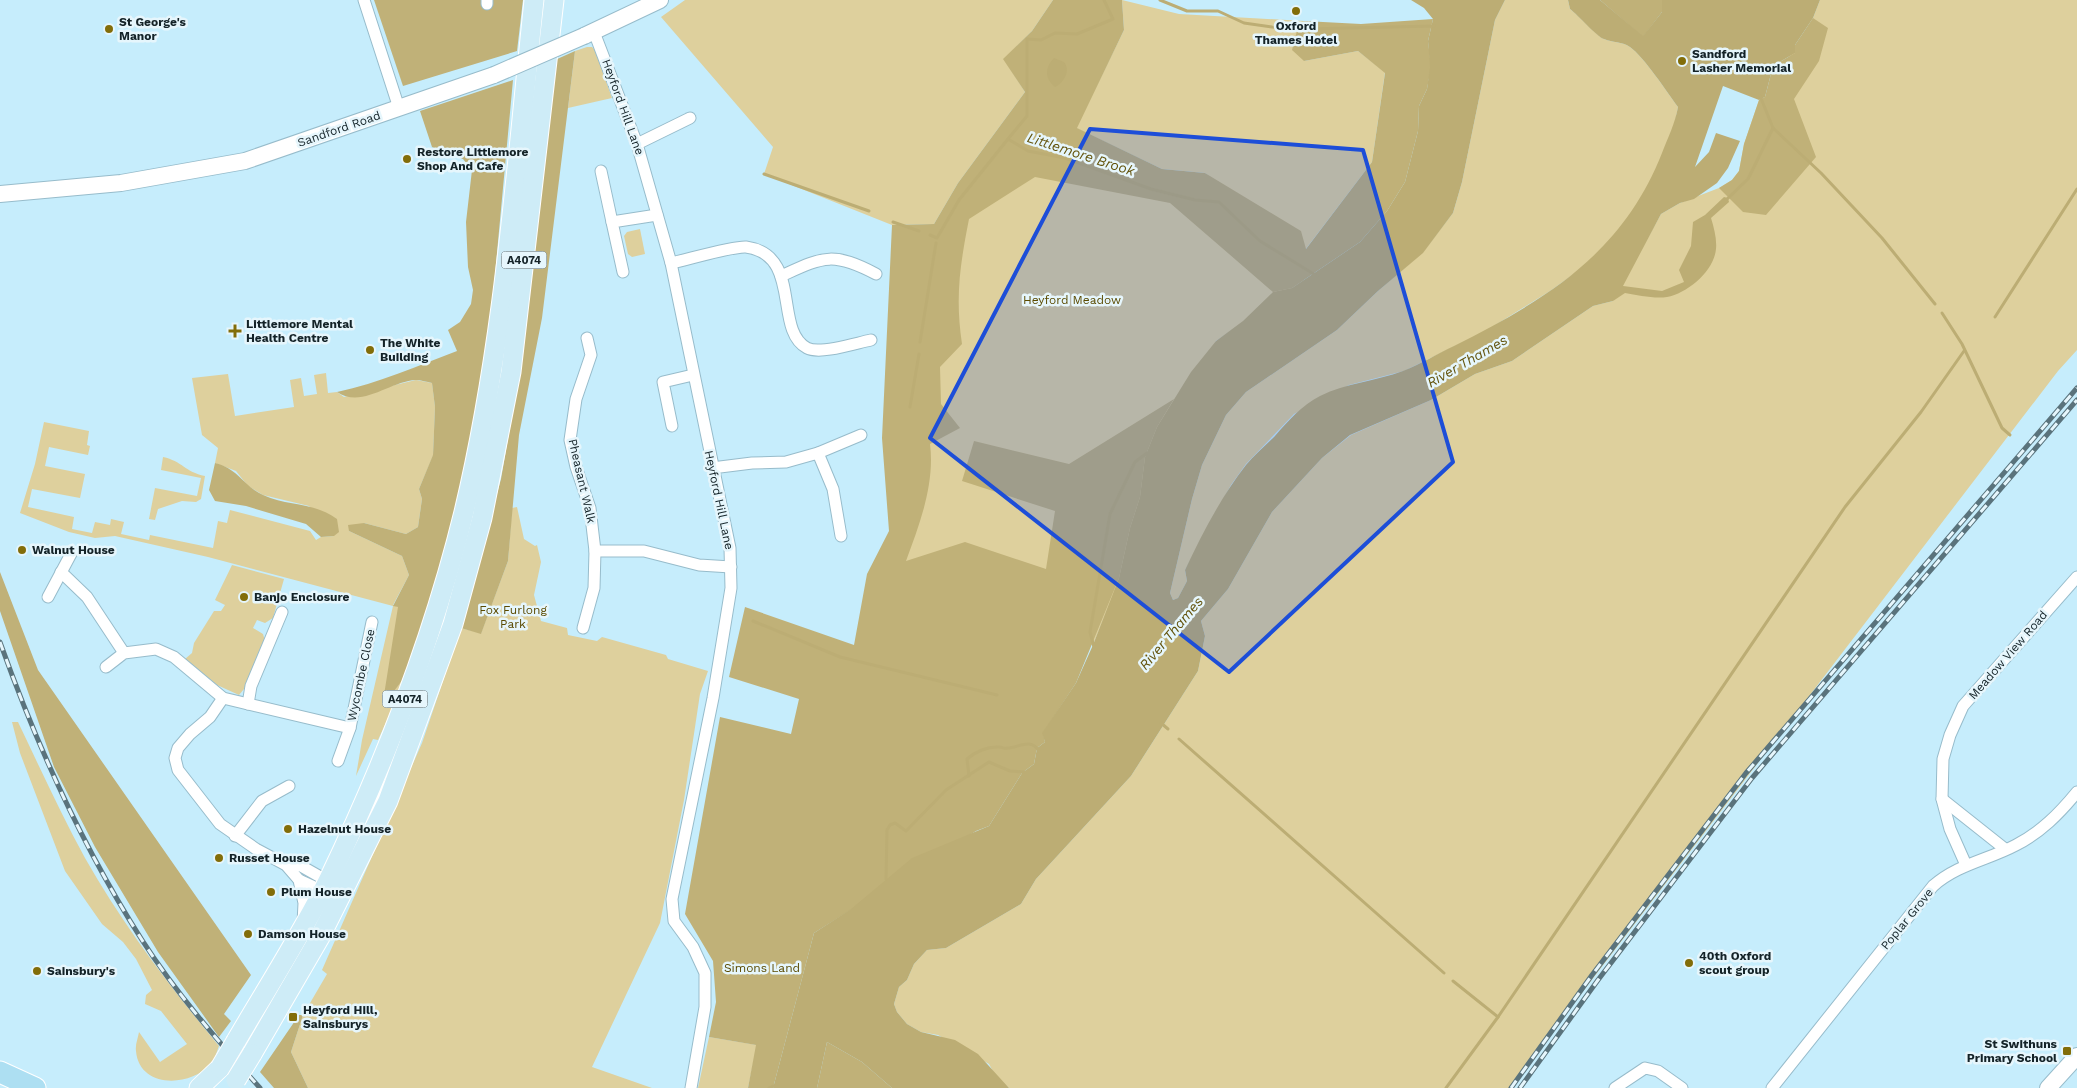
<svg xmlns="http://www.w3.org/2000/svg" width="2077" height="1088" viewBox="0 0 2077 1088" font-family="'Work Sans',sans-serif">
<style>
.green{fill:#ded09d}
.forest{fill:#c0b178}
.water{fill:#bcad74}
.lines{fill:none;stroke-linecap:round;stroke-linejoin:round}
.stream{stroke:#bcad74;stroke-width:3}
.street-casing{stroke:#97bccb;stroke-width:13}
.secondary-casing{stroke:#97bccb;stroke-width:18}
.primary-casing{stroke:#fff;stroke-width:21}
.highway-casing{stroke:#fff;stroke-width:23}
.street{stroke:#fff;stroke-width:11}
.secondary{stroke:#fff;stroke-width:16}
.primary{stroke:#ceecf7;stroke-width:19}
.highway{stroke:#addff2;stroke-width:21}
.rail-casing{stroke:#5a737c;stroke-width:5}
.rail{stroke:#e6f6fc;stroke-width:3;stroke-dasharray:9;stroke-linecap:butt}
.secondary-bridge-casing{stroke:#97bccb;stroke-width:18;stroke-linecap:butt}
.primary-bridge-casing{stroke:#fff;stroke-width:21;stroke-linecap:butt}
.secondary-bridge{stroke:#fff;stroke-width:16}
.primary-bridge{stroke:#ceecf7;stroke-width:19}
.marked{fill:#1d4ed8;fill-opacity:0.2;stroke:#1d4ed8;stroke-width:4;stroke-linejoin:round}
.poi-dot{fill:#826d09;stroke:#e6f6fc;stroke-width:2}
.labels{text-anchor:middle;stroke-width:5;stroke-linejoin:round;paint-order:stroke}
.shield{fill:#e6f6fc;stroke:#536268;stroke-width:1}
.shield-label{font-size:11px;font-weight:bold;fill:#142328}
.poi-label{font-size:12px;font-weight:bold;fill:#142328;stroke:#e6f6fc;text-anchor:start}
.street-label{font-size:12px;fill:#142328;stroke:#e6f6fc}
.park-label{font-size:12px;fill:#5a4a00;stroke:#e6f6fc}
.water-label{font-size:14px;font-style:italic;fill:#63530c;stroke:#e6f6fc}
</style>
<rect width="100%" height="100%" fill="#c6edfc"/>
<g class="green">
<polygon points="685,0 1053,0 1032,31 1004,59 1025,92 958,183 934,224 892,225 764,174 773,147 661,17"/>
<polygon points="1122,0 1179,14 1304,21 1298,27 1304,61 1358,51 1385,72 1372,162 1305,250 1205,173 1162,169 1076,128 1124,30"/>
<path d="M1505 0H1568L1570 9C1578 15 1598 37 1604 39 1613 43 1621 41 1630 47 1644 57 1667 92 1678 107L1674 128 1651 182 1632 213 1606 245 1578 271 1550 291 1484 332 1404 371 1349 385 1294 414 1246 464 1231 485 1185 570 1187 581 1178 598 1173 600 1170 593 1192 499 1202 465 1226 415 1246 392 1337 330 1378 291 1423 252 1453 213 1462 182 1495 20Z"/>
<polygon points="1820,0 2077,0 2077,350 2058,371 1509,1088 1009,1088 996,1077 989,1064 938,1035 921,1032 907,1024 897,1012 894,1004 899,987 907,980 914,964 927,950 946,948 1021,904 1036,879 1131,776 1198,671 1205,636 1201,621 1228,589 1272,512 1322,458 1351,435 1431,400 1475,374 1512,361 1593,306 1613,301 1661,214 1680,203 1719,188 1732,180 1739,171 1744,144 1759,100 1765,97 1813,18"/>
<polygon points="587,47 592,47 595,50 612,98 568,108 575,51"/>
<polygon points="1088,152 1304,280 1216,341 1093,645 863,596 904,541 966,190"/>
<polygon points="640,229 645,254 632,257 628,254 624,236 627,232"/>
<polygon points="326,373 328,393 337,392 344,397 416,380 432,383 435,407 433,456 419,489 422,499 418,527 406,534 364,523 349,531 402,556 409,575 393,605 399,607 410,670 378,740 373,739 356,776 362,740 393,606 208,557 115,536 95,538 69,532 20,513 35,464 44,422 89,431 87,445 90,446 88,455 49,447 45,466 85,474 80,498 32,489 28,507 74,517 72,529 92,533 95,522 110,525 111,519 124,522 121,534 149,540 150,535 213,548 218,521 227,523 230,510 310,531 316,540 321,537 334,536 309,506 263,495 248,486 236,471 215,463 218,448 202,435 192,378 228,374 235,416 294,407 290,380 301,378 304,396 317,394 314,375"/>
<path d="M163 457C182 461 185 472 205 476L201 499 196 502 182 501 158 509 155 520 149 519 155 488 197 496 201 478 161 470Z"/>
<polygon points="517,507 524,539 535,546 537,545 541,562 534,595 541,621 567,628 568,635 597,641 602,637 666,655 668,659 708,671 700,694 684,800 660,923 592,1067 652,1088 308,1088 291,1052 303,1015 327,974 322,970 422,743 461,628 481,633 508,561 512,508"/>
<polygon points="232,565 284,579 273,618 265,623 257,620 253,628 263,634 265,641 244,689 239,695 217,685 185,659 192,653 194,643 214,611 221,611 225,605 215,600"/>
<path d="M12 722H18C40 768 61 814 85 858 123 925 170 987 219 1046 217 1051 215 1059 211 1064 189 1088 139 1088 136 1051 135 1045 138 1038 139 1032L160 1062 187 1044 161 1011 145 1004 146 995 152 990 136 959 123 942 102 924 65 871 20 753Z"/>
<polygon points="709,1037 757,1045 748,1088 698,1088"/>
</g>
<g class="forest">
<polygon points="374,0 523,0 517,51 403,86"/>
<path d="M1053 0H1122L1124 30 1077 128 1162 169 1205 173 1301 231 1306 249 1372 162 1385 73 1358 51 1304 61 1292 50 1298 27 1304 21 1361 24 1433 19 1428 41 1431 67 1427 89 1419 106 1418 131 1405 182 1387 211 1360 242 1292 288 1273 292 1170 203 1035 177 969 219C960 265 955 297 962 344L940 367 941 404 960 428 930 444C935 484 920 523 906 561L965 542 1046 569 1055 511 962 481 974 441 1069 464 1174 399 1157 427 1145 457 1140 497 1130 528 1119 578 1076 683 1043 733 1045 742 1037 748 1034 764 1022 773 989 826 976 831 814 933 773 1088H748L756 1045 709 1037 716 1002 713 961 685 914 720 717 791 734 799 699 729 677 745 607 854 645 867 574 889 531 882 438 892 225 934 224 958 183 1025 92 1003 59 1032 31Z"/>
<polygon points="1600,0 1662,0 1662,12 1643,37"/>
<polygon points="1813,18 1828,28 1819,61 1794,99 1816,157 1766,215 1743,212 1719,188 1732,180 1739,171 1744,144 1759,100 1765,97 1773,66 1795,53 1795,45"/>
<polygon points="575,51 542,318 519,435 508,561 481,634 461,628 501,479 521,364 555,60"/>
<path d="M513 80 494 285 479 399 449 537 410 670 391 695H384L398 607 393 606 409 575 402 556 349 531 348 525 364 523 406 534 418 527 422 499 419 489 433 455 435 407 432 383C427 382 421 380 416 380 390 381 362 409 337 392 379 383 417 366 457 351L448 330 460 322 471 304 473 290 468 267 466 222 472 170 463 159 432 147 420 111Z"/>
<path d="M215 463C239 469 243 486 263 495 289 507 312 501 337 519L339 532 334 536 321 537 306 524 246 506 215 501 209 490Z"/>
<polygon points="0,572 38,670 251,975 224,1014 231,1021 219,1037 158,952 95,847 54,767 0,611"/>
<polygon points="299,1015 303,1015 291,1052 308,1088 274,1088 260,1072"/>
<polygon points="827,1042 862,1062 892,1088 817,1088"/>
</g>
<g class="water">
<path d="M1411 0H1505L1495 20 1462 182 1453 213 1423 253 1378 291 1337 330 1246 392 1226 415 1202 465 1192 499 1170 593 1173 600 1178 598 1187 581 1185 570C1202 534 1221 497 1246 465 1254 455 1265 446 1275 436 1288 421 1302 405 1320 396 1346 383 1376 381 1403 371 1421 364 1437 354 1454 346 1547 299 1622 254 1662 153 1668 137 1675 124 1678 107 1667 92 1644 57 1630 47 1621 41 1613 43 1604 39 1597 37 1578 15 1570 9L1568 0H1600L1643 36 1662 12V0H1820L1813 18 1795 45V53L1773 66 1765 97 1759 100 1723 86 1695 167 1709 152 1716 133 1740 141 1728 168 1717 183 1694 199 1680 203 1661 214 1623 286 1662 291 1684 282 1679 270 1691 246 1693 222 1705 215 1724 197 1728 198 1729 202 1711 218C1714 228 1717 239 1716 249 1714 271 1688 293 1667 297 1654 299 1638 295 1625 293L1613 301 1593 306 1512 361 1475 374 1431 400 1350 435 1322 458 1272 512 1228 589 1201 621 1205 636 1198 671 1131 776 1036 879 1021 904 946 948 927 950 914 964 907 980 899 987 894 1004 897 1012 907 1024 921 1032 955 1040 978 1054 1009 1088H892L862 1062 827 1042 817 1088H773L814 933 851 909 912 858 989 826 1022 773 1034 764 1037 748 1045 742 1042 733 1076 683 1093 645 1119 578 1130 528 1140 497 1145 457 1157 427 1191 372 1216 341 1243 321 1273 292 1292 288 1360 242 1387 211 1405 182 1418 131 1419 106 1427 89 1430 67 1428 41 1433 19 1424 8Z"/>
<path d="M1054 58 1064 62C1071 70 1064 83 1055 87 1045 79 1044 68 1054 58Z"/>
</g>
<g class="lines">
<g class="stream">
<polyline points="1104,0 1113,19 1077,34 1055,33 1041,40 1027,39 1027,116 1008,139 1028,151 1065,158 1151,189 1195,200 1219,202 1260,241 1317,276"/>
<polyline points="1160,0 1187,11 1218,11 1244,23 1272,27 1305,29 1434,26"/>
<polyline points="1760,96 1773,128 1821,173 1882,238 1935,304"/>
<polyline points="764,174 869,211"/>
<polyline points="1726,200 1748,179 1773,128"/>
<polyline points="893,222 919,231"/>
<polyline points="930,235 937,238 959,200 1008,139"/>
<polyline points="1942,313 1962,344 2002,428 2010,435"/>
<polyline points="1995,317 2077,189"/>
<polyline points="920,342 936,243"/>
<polyline points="910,407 919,354"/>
<polyline points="753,621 840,657 997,695"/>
<polyline points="1094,647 1090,632 1110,514 1135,462 1147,453"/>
<polyline points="1161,723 1168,729"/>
<polyline points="1179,739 1444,973"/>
<path d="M969 776 967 759C975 752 988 746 999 747 1004 747 1002 749 1007 748 1019 748 1030 737 1039 751"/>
<polyline points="886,879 887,830 890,825 895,823 906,831 946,790 989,762 1010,771 1025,772"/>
<polyline points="1453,981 1498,1017"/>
<polyline points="769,1088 773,1086"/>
<polyline points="1446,1088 1498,1017 1845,507 1921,412 1964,351"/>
</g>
<defs>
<g id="street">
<polyline points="364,0 399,108"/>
<polyline points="487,4 487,0"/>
<polyline points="594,32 637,144 671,263 730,548 731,588 713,698 672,899 674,921 693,947 705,973 705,1007 691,1088"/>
<polyline points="637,144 690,118"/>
<polyline points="601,171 612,222"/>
<path d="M671 263C686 260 733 246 746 247 803 255 773 330 807 348 820 355 856 343 871 340"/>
<polyline points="623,272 612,222 657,215"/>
<path d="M781 276C823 257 832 251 876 274"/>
<polyline points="587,338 591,355 576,399 570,440 576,467 590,508 595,551 644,551 699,565 731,567"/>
<polyline points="672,426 663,382 693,375"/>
<polyline points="818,453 861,435"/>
<polyline points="712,468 752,463 786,462 818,453 833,489 841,536"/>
<polyline points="61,572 87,597 124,653"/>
<polyline points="48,597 72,552"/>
<polyline points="583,628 594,588 595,551"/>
<polyline points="106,667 124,653 156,649 174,657 223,698 350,728"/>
<polyline points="223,698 210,717 190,734 178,748 175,758 178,770 220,824 256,849 286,865 299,880 323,891 328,890"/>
<polyline points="248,704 251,686 282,612"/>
<polyline points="338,761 350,728 372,622"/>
<polyline points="1942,799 2005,849"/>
<polyline points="368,822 383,789 389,784"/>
<polyline points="235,836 262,801 289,786"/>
<polyline points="286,865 301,866 331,883"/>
<polyline points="1966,865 1950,829 1942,799 1943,759 1950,735 1963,706 2077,577"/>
<polyline points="299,880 304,903 303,923"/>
<polyline points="1615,1088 1645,1068 1658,1071 1682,1088"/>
<path d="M1772 1088 1933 886C1958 864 1988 860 2016 845 2041 832 2059 814 2077 792"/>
</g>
<g id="secondary">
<polyline points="584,36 660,0"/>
<polyline points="0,194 121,183 245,161 494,75"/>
<polyline points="2048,1088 2077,1056"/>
</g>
<g id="primary">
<path d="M236 1041C267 988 302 934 329 879 385 762 433 639 464 512 504 345 516 171 534 0"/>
<polyline points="252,1054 320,937 388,801 453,624 482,518 511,372 554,0"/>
<polyline points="199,1088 220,1068"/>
</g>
<polyline id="highway" points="0,1072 35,1088"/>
</defs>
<use href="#street" class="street-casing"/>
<use href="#secondary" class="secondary-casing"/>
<use href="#primary" class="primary-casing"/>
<use href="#highway" class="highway-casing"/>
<use href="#street" class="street"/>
<use href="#secondary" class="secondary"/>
<use href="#primary" class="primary"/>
<use href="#highway" class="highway"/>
<defs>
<g id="rail">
<path d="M0 642C37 746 82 846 142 940 176 993 218 1041 260 1088"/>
<polyline points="1511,1088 1592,975 1746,773 2077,388"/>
<polyline points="1520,1088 1598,980 1752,778 2077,400"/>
</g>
</defs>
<use href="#rail" class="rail-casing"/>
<use href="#rail" class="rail"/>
<defs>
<polyline id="secondary-bridge" points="494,75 584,36"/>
<g id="primary-bridge">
<polyline points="220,1068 236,1041"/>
<polyline points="236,1080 252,1054"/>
</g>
</defs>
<use href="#secondary-bridge" class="secondary-bridge-casing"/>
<use href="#primary-bridge" class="primary-bridge-casing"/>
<use href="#secondary-bridge" class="secondary-bridge"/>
<use href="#primary-bridge" class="primary-bridge"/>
</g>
<path class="marked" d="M1090 129 1363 150 1453 462 1229 672 930 438Z"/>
<g class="poi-dot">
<circle cx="1296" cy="11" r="5"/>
<circle cx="109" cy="29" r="5"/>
<circle cx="1682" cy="61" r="5"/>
<circle cx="407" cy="159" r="5"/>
<path d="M232.5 323.5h5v5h5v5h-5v5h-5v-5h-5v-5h5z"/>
<circle cx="370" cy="350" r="5"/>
<circle cx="22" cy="550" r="5"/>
<circle cx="244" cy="597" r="5"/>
<circle cx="288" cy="829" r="5"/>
<circle cx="219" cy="858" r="5"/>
<circle cx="271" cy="892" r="5"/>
<circle cx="248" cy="934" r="5"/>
<circle cx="1689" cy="963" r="5"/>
<circle cx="37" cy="971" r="5"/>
<rect x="288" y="1012" width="10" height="10" rx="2.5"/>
<rect x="2062" y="1046" width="10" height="10" rx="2.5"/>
</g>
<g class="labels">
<g class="shield">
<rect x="501.5" y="251.5" width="45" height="17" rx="4"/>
<rect x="382.5" y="690.5" width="45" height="17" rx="4"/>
</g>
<g class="shield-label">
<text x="524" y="264">A4074</text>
<text x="405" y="703">A4074</text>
</g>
<g class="poi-label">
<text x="119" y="26">St George's<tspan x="119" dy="14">Manor</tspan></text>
<text x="1296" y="30" text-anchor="middle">Oxford<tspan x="1296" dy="14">Thames Hotel</tspan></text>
<text x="1692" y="58">Sandford<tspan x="1692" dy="14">Lasher Memorial</tspan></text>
<text x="417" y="156">Restore Littlemore<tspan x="417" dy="14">Shop And Cafe</tspan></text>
<text x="246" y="328">Littlemore Mental<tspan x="246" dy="14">Health Centre</tspan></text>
<text x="380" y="347">The White<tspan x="380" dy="14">Building</tspan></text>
<text x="32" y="554">Walnut House</text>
<text x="254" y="601">Banjo Enclosure</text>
<text x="298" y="833">Hazelnut House</text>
<text x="229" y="862">Russet House</text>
<text x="281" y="896">Plum House</text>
<text x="258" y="938">Damson House</text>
<text x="1699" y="960">40th Oxford<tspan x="1699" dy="14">scout group</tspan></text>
<text x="47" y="975">Sainsbury's</text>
<text x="303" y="1014">Heyford Hill,<tspan x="303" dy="14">Sainsburys</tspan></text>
<text x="2057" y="1048" text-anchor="end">St Swithuns<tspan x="2057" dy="14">Primary School</tspan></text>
</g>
<g class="street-label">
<text transform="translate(623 107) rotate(70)" y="4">Heyford Hill Lane</text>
<text transform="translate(339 129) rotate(-19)" y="4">Sandford Road</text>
<text transform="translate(582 481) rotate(77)" y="4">Pheasant Walk</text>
<text transform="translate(719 500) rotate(78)" y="4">Heyford Hill Lane</text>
<text transform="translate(2008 655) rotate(-49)" y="4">Meadow View Road</text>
<text transform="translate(361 675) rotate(-78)" y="4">Wycombe Close</text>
<text transform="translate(1907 919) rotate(-51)" y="4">Poplar Grove</text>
</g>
<g class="park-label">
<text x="1072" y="304">Heyford Meadow</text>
<text x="513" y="614">Fox Furlong<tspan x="513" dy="14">Park</tspan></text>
<text x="762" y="972">Simons Land</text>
</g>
<g class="water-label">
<text transform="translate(1081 154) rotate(18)" y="5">Littlemore Brook</text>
<text transform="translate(1467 361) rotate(-30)" y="5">River Thames</text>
<text transform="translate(1171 633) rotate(-50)" y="5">River Thames</text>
</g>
</g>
</svg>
